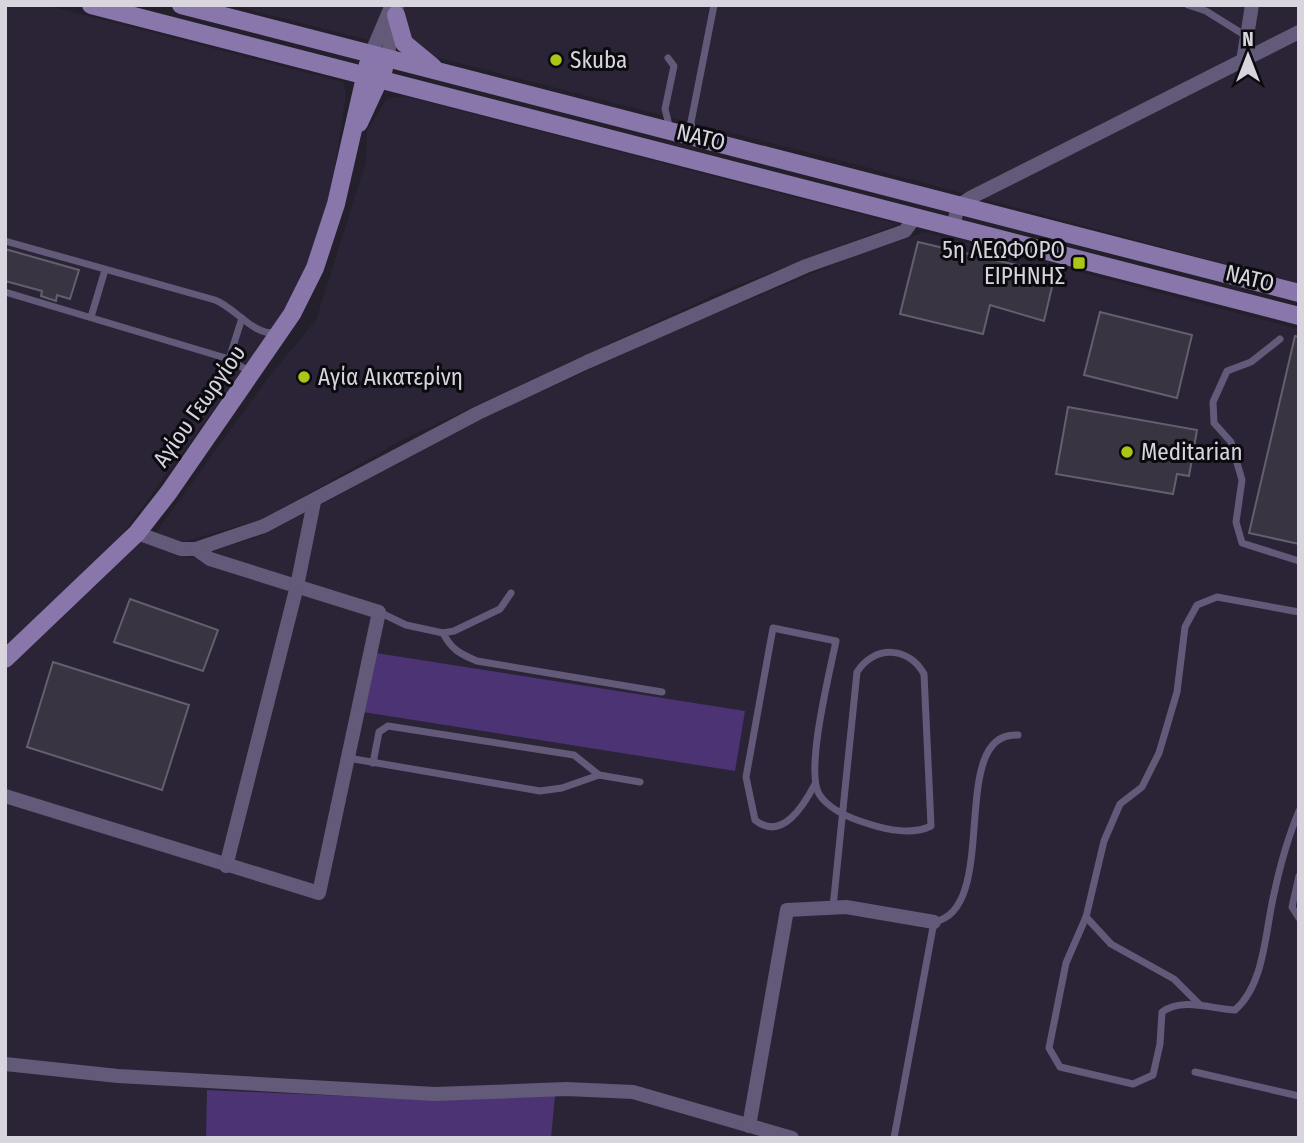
<svg xmlns="http://www.w3.org/2000/svg" width="1304" height="1143" viewBox="0 0 1304 1143" font-family="'Fira Sans Condensed',sans-serif">
<style>
.built{fill:#2a2436}
.green{fill:#4c3374}
.building{fill:#383441;stroke:#635f6e;stroke-width:2}
.lines{fill:none;stroke-linecap:round;stroke-linejoin:round}
.lane{stroke:#635979;stroke-width:7}
.street{stroke:#635979;stroke-width:14}
.secondary{stroke:#8977ac;stroke-width:18}
.poi-dot{fill:#abc614;stroke:#0b0a0f;stroke-width:2.5}
.labels{text-anchor:middle;stroke-width:6;stroke-linejoin:round;paint-order:stroke}
.poi-label{font-size:23px;fill:#d8d5de;stroke:#0b0a0f;text-anchor:start}
.street-label{font-size:23px;fill:#d8d5de;stroke:#0b0a0f}
</style>
<rect width="100%" height="100%" fill="#231f2b"/>
<g class="built">
<polygon points="5,5 46,5 343,82 346,94 330,200 312,262 283,315 122,535 192,558 263,535 488,416 683,327 847,259 925,232 1299,329 1299,1138 5,1138"/>
<polygon points="231,5 1299,5 1299,284 865,167"/>
<polygon points="404,96 898,224 723,291 402,440 264,519 176,544 154,535 268,378 316,320 366,161 367,131 386,100"/>
</g>
<g class="green">
<polygon points="376,653 745,711 735,771 363,712"/>
<polygon points="207,1090 388,1098 555,1096 551,1138 206,1138"/>
</g>
<g class="building">
<polygon points="918,242 1055,274 1044,321 990,305 983,334 900,314"/>
<polygon points="5,249 79,270 70,299 57,295 56,301 41,296 42,291 5,281"/>
<polygon points="1100,312 1192,335 1177,398 1084,375"/>
<polygon points="1295,336 1299,337 1299,544 1249,533"/>
<polygon points="1068,407 1197,430 1189,476 1177,474 1173,494 1056,474"/>
<polygon points="130,599 218,630 203,671 114,642"/>
<polygon points="53,662 189,705 162,790 27,747"/>
</g>
<g class="lines">
<g class="lane">
<polyline points="1188,5 1206,11 1246,36"/>
<polyline points="668,58 674,66 665,109 670,129"/>
<polyline points="694,137 691,122 714,5"/>
<path d="M5 241 215 300C236 308 252 335 276 333"/>
<polyline points="5,292 229,359 250,372"/>
<polyline points="91,317 105,270"/>
<polyline points="1280,339 1251,362 1227,371 1213,402 1214,423 1231,442 1242,480 1236,522 1242,543 1299,561"/>
<polyline points="229,359 242,318"/>
<polyline points="379,612 406,625 443,633 454,631 500,609 511,593"/>
<path d="M1299 612 1217 597 1197 605 1185 627 1177 692 1159 753 1142 787 1120 804 1104 841 1086 917 1066 963 1049 1048 1060 1067 1133 1084 1153 1075 1160 1044 1162 1012C1183 997 1211 1009 1235 1010 1265 984 1265 931 1274 894 1280 866 1288 837 1299 811"/>
<path d="M443 633C451 649 460 654 477 661L662 692"/>
<polyline points="348,758 540,791 562,788 599,775 640,782"/>
<polyline points="373,763 379,732 388,726 574,755 599,775"/>
<path d="M815 784C804 805 782 842 755 820L746 777 773 628 836 641C830 671 805 770 819 794 829 810 852 819 869 824 887 830 913 835 931 826L924 674C909 646 874 645 857 672L833 907"/>
<polyline points="1299,876 1292,907 1299,918"/>
<polyline points="1086,917 1111,944 1174,979 1200,1005"/>
<polyline points="1195,1072 1299,1096"/>
<path d="M894 1138 934 922C1002 910 946 730 1018 735"/>
</g>
<g class="street">
<polyline points="371,54 391,7"/>
<polyline points="387,59 397,5"/>
<polyline points="1243,61 1252,5"/>
<polyline points="953,227 958,206 972,197 1299,32"/>
<polyline points="137,533 181,549 196,549 264,526 478,413 587,362 806,266 905,231 915,217"/>
<polyline points="5,796 319,893 379,612 210,559 196,549"/>
<polyline points="226,866 297,586 314,502"/>
<polyline points="5,1064 118,1076 435,1094 566,1089 633,1092 792,1138"/>
<polyline points="749,1126 787,910 846,907 934,922"/>
</g>
<g class="secondary">
<polyline points="91,5 1299,316"/>
<polyline points="181,5 1299,293"/>
<polyline points="396,15 404,43 433,67"/>
<polyline points="359,123 384,69"/>
<polyline points="5,659 137,533 169,492 292,314 315,268 336,204 368,64"/>
</g>
</g>
<g class="poi-dot">
<circle cx="556" cy="60" r="7"/>
<rect x="1072" y="256" width="14" height="14" rx="3.5"/>
<circle cx="304" cy="377" r="7"/>
<circle cx="1127" cy="452" r="7"/>
</g>
<g class="labels">
<g class="poi-label">
<text x="570" y="68">Skuba</text>
<text x="1065" y="258" text-anchor="end">5η ΛΕΩΦΟΡΟ<tspan x="1065" dy="26">ΕΙΡΗΝΗΣ</tspan></text>
<text x="318" y="385">Αγία Αικατερίνη</text>
<text x="1141" y="460">Meditarian</text>
</g>
<g class="street-label">
<text transform="translate(701 137) rotate(14)" y="8">ΝΑΤΟ</text>
<text transform="translate(1250 278) rotate(14)" y="8">ΝΑΤΟ</text>
<text transform="translate(199 406) rotate(-55)" y="8">Αγίου Γεωργίου</text>
</g>
</g>
<rect width="1304" height="1143" fill="none" stroke="#d8d5de" stroke-width="14"/>
<g transform="translate(1248 56)" stroke="#0b0a0f" stroke-width="5" paint-order="stroke">
<path d="M0-5L12 26L0 18L-12 26Z" fill="#d8d5de"/>
<text y="-10" font-size="19" font-weight="bold" text-anchor="middle" fill="#d8d5de">N</text>
</g>
</svg>
